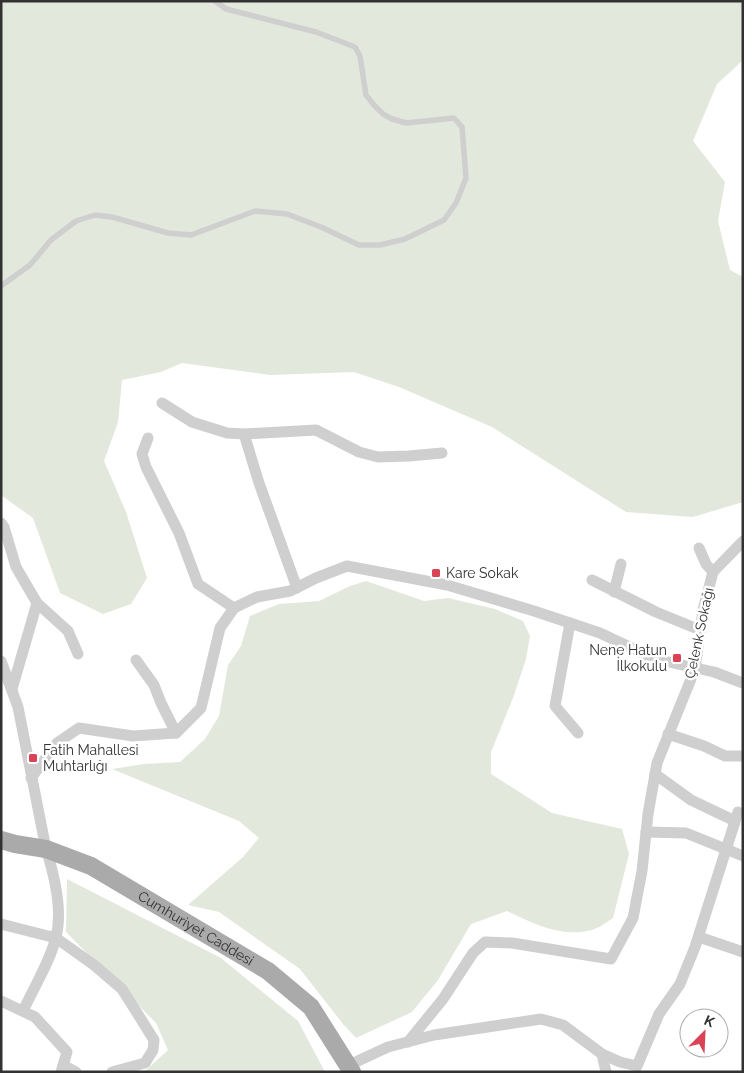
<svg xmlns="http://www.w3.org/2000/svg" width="744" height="1073" viewBox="0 0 744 1073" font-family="Raleway,sans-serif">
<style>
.green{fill:#e2e8dc}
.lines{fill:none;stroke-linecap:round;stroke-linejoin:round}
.service{stroke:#cfcfcf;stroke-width:5.5}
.minor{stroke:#cfcfcf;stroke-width:11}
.primary{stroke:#aaa;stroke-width:18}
.poi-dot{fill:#d94355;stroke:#fff;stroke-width:2}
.labels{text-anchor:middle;stroke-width:5;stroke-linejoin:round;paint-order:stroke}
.poi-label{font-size:14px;fill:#323232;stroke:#fff;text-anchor:start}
.street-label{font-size:14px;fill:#323232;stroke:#fff}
</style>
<rect width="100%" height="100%" fill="#fff"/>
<g class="green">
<polygon points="1,1 743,1 743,60 717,84 693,141 725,182 718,221 730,270 743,277 743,502 693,517 626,512 492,427 399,387 354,372 270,375 182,363 161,372 122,380 118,422 104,461 126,512 147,578 131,604 103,614 60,593 33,518 1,495"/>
<path d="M366 581 424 601 448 598 495 609 523 621 530 636 526 659 513 698 491 752V774L552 813 622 829 629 854 613 918C607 922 599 928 592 930 562 938 534 924 507 911L471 924 438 980 412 1012 356 1038 343 1024 300 969 219 912 188 905 243 857 259 838 239 821 112 769 144 764 180 762 205 739 219 716 228 665 241 646 250 616 279 604 319 601 350 586Z"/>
<polygon points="67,879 221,958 298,1021 325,1072 144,1072 168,1050 156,1023 66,932"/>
</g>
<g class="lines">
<polyline class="service" points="1,286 30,265 51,240 76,221 95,215 112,217 168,233 191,235 255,211 287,214 321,227 359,245 380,245 405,239 444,220 456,203 466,178 462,127 454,118 406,123 392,119 383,114 374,105 366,95 360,56 355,47 316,32 226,9 215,1"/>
<g class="minor">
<polyline points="162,403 192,422 227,433 244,434 316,430 359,452 378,457 409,456 442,453"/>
<polyline points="244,434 259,483 297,588"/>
<polyline points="148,438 142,454 146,467 179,533 198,584 234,608"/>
<polyline points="1,523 4,527 16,567 37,603 68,631 78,654"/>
<polyline points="699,548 706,564 713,572"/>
<polyline points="592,580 656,612 700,630"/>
<polyline points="614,592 621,564"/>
<polyline points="570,623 555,706 578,733"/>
<polyline points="136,660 154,685 161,703 176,733"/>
<path d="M1 661 18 707 46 849C54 874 63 910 56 937 50 962 34 987 23 1011"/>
<polyline points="12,689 37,603"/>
<polyline points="668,734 704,746 725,756 743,756"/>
<polyline points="655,774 691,800 735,821"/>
<polyline points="31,778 57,743 79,728 133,736 176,733 201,708 220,628 234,608 257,597 290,591 316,578 347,566 447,585 534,611 600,633 655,659 714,672 743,683"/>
<polyline points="646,832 686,833 743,856"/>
<polyline points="1,924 56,938 94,965 122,989 154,1040 153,1050 145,1063 112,1072"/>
<polyline points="699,937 743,952"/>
<polyline points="1,1001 35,1017 67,1052 61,1072"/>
<polyline points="408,1042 443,999 473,953 485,942 512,943 611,959 633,918 642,871 648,814 657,763 695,669 703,610 713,572 743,541"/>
<polyline points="602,1054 620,1062 637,1066 659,1014 680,984 695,947 738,812"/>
<polyline points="63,1065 76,1072"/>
<polyline points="347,1066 388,1047 434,1035 541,1019 563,1025 602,1054 606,1072"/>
</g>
<path class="primary" id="s1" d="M1 840 15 844 46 849 91 866 268 971 311 1007 352 1072"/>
</g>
<g class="poi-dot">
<rect x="431" y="568" width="10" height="10" rx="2.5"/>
<rect x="672" y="653" width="10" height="10" rx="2.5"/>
<rect x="28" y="753" width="10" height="10" rx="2.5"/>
</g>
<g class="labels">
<g class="poi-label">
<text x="446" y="578">Kare Sokak</text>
<text x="667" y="655" text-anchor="end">Nene Hatun<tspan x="667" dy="16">İlkokulu</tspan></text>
<text x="43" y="755">Fatih Mahallesi<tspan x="43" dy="16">Muhtarlığı</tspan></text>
</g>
<g class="street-label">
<text transform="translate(699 633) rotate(-78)" y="5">Çelenk Sokağı</text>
<text dy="5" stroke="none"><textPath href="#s1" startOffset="216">Cumhuriyet Caddesi</textPath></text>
</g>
</g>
<rect width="744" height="1073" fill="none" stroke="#323232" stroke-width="5"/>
<g transform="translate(704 1033) rotate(24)"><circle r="24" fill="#ffffff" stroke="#adadad"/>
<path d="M0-4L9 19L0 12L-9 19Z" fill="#d94355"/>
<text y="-8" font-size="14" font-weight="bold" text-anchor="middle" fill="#323232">K</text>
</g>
</svg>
